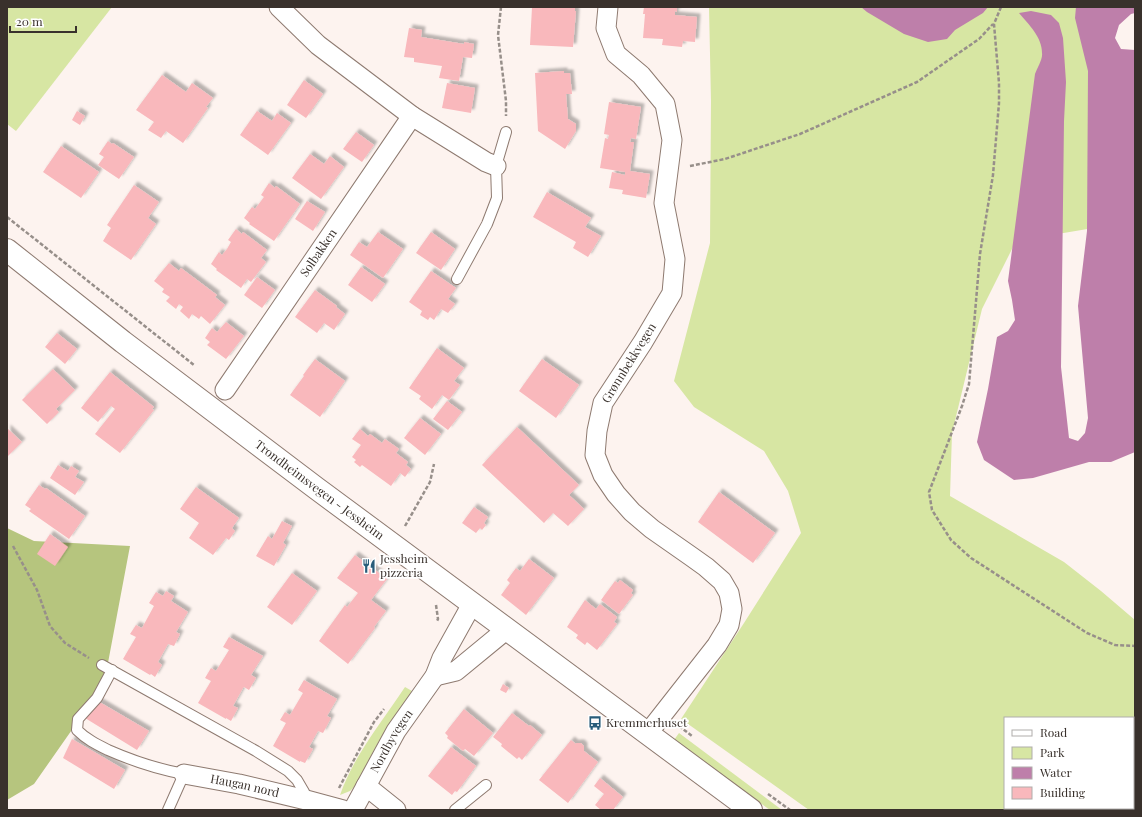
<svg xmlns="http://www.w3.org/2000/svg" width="1142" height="817" viewBox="0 0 1142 817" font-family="'Playfair Display',serif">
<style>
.green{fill:#d7e6a3;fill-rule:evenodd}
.forest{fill:#b6c57e}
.water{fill:#be7faa}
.building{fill:#f9b8bc;filter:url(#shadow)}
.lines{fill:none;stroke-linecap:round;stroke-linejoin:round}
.service-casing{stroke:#8e7a70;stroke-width:12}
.minor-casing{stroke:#8e7a70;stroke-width:21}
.secondary-casing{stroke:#8e7a70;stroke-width:24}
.path{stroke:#978f8a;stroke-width:2.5;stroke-dasharray:4 2;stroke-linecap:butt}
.service{stroke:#fff;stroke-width:10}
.minor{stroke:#fff;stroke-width:19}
.secondary{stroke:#fff;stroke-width:22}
.labels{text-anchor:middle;stroke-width:3.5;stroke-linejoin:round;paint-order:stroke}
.street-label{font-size:12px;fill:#39312c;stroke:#fff}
.poi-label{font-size:12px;fill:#39312c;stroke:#fff;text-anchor:start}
</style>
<defs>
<filter id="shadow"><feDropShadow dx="3.5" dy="-3.5" stdDeviation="1" flood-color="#0004"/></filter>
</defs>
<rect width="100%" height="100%" fill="#fdf3ef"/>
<g class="green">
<polygon points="7,7 112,7 16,131 7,124"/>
<path d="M709 7H1106L1135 221 1016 241 982 309 952 433 950 496 1064 562 1101 591 1135 620V810H809L681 719 744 623 801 533 788 491 764 451 694 407 674 381 710 243 711 101ZM1005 718H1133V808H1005Z"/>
<path d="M405 687 412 691 407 701 379 741 355 786 350 791 340 795C354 755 382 722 405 687Z"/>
<polygon points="679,733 782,810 770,810 674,740"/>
</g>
<polygon class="forest" points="7,528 34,541 130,546 104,684 34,784 7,800"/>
<g class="water">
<polygon points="861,7 988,7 983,13 955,30 947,39 928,42 904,34 867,12"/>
<path d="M1076 7H1135V13L1131 14 1119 25 1115 38 1121 49 1135 50V452L1111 462H1089L1033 478 1014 480 984 460 977 442 988 389 997 337 1008 331 1015 320 1012 300 1008 281 1035 74C1037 68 1043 59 1042 53 1042 37 1029 25 1019 13L1031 11 1051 15 1059 23 1063 38 1066 82 1064 121 1061 367 1069 438 1078 441 1085 433 1088 418 1078 306 1087 231 1088 71 1075 18Z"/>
</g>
<g class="building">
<polygon points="532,7 575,7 575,11 576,11 573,47 530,45"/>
<polygon points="644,7 677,7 677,12 675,11 675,15 697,17 695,42 683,41 682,47 662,45 663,39 643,38 645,14 643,14"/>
<polygon points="409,28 422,30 421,37 464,44 464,42 474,44 472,58 463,57 459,81 439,78 442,66 414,62 414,58 404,57"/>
<polygon points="564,71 564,73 570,73 572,94 566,94 568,119 576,124 576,131 565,149 538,131 535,73"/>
<polygon points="162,75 186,92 192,83 213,98 206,107 208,108 183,143 166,131 161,138 148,130 154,122 136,110"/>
<polygon points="304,80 323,94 306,118 287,105"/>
<polygon points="447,83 475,88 471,113 442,108"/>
<polygon points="609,102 641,107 636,139 631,138 630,142 634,142 630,171 650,174 646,198 622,194 623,190 609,188 612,172 625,175 625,172 600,168 605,138 608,139 609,135 604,134"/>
<polygon points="77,111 85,116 80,125 72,120"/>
<polygon points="257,111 272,121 277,113 291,123 268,155 240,135"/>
<polygon points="356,132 374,145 362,162 343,149"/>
<polygon points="108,141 112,144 113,143 134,157 119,179 98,165 104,157 99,154"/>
<polygon points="61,146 99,172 81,198 43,172"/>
<polygon points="310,154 324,164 330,156 344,167 321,199 292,178"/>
<polygon points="269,183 275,188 276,186 300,204 274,241 249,224 250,223 244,218 252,207 255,209 264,197 261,195"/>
<polygon points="134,185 159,202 148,218 156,224 131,260 103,241 111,228 107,225"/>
<polygon points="547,192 591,218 585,227 601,236 588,257 573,248 576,242 533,217"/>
<polygon points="307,201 325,212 313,231 295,219"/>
<polygon points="236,229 242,234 243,232 267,250 261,258 266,262 251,282 247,279 241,288 216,270 217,269 211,264 219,252 222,255 227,249 231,242 228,240"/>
<polygon points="378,232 403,249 383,278 350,255 359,242 367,247"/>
<polygon points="431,232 455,249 441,270 416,253"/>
<polygon points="169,263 179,271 181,268 217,295 215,297 225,305 210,324 201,316 199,319 192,314 189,319 180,311 183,307 179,304 176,309 166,301 170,297 162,292 164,289 154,281"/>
<polygon points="361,267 385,284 372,302 348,285"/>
<polygon points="431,271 456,288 448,299 455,304 448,313 441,309 434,320 430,317 428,320 420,315 422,311 409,302"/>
<polygon points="257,277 275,290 262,308 244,295"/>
<polygon points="315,290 337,306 336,307 345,314 334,330 324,323 317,333 295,317"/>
<polygon points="226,322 244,336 226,359 207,345 210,342 205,338 212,328 217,332"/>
<polygon points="57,333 77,349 65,364 45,347"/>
<polygon points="437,348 464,368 454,381 460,385 449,400 442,395 432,409 419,399 421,396 409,388"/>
<polygon points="315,359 345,381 320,417 290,395 304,376 303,375"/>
<polygon points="542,359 579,385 556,418 519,391"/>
<polygon points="53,369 75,390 56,409 59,412 47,424 22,400"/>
<polygon points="110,372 154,407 152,409 154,410 120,453 95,434 115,409 111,406 98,422 81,408"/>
<polygon points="447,401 462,412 448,430 433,419"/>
<polygon points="420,418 441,434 425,455 404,438"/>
<polygon points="517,427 579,485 569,495 584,509 568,526 553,513 544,523 482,465"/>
<polygon points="7,428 22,442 7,457"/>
<polygon points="360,429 368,436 370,434 382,443 385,439 399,449 396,453 408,462 406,465 411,469 405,477 400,473 391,486 362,465 360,467 354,462 356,460 352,457 361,445 352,439"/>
<polygon points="58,465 68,471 71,466 79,471 75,477 84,482 75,495 50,478"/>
<polygon points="39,485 45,489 46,488 85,516 69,539 29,511 31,509 25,505"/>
<polygon points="196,487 239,518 232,528 235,531 229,540 226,538 213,555 189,538 199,523 180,509"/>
<polygon points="719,492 775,533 753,563 698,522"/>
<polygon points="474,507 488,517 484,523 486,525 482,530 480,528 476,533 462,523"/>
<polygon points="282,521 292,526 283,543 286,545 274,566 256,556 268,536 272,539"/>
<polygon points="50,534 68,547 55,566 37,554"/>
<polygon points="355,555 387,579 371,600 386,611 374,627 375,628 348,664 319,641 345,605 347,607 358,593 337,578"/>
<polygon points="529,559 554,578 526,615 501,595 510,583 507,580 516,568 520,571"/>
<polygon points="292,573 317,591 292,625 267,607"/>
<polygon points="620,580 633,590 631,593 633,595 619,614 601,600 615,581 618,583"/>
<polygon points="166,591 174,596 171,601 188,612 176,632 180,634 174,646 168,644 158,662 162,665 155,677 151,674 150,675 123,659 136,637 130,634 136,625 142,628 154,606 149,603 156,592 163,596"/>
<polygon points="585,600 596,609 600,604 617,617 614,622 617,624 597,650 587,642 585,645 576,638 578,635 567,627"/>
<polygon points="229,637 263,656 251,675 256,678 249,690 244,687 243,688 233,706 238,708 231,721 226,718 226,719 198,703 211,681 205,678 211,668 216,671 229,650 223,647"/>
<polygon points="304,680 337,699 327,716 331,718 323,733 318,731 309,747 313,749 305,763 300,761 300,762 273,746 286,723 280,720 285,712 290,715 303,693 298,690"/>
<polygon points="503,684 509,688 506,693 500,690"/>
<polygon points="96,700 149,731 137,750 85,718"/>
<polygon points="464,709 493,733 474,756 465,749 463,751 447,738 448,736 445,733"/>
<polygon points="512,713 529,726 530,725 542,735 522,760 519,757 517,759 501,746 502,744 493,737"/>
<polygon points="72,739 125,770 114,789 63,758"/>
<polygon points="571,740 576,744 576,743 581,743 584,746 584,751 598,762 568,803 539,780"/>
<polygon points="451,747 476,766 457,792 455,791 452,795 428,776"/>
<polygon points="600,778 623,797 613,810 601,810 595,805 604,794 594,786"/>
</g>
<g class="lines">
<defs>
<g id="service">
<polyline points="457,279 487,224 497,198 496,166 506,132"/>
<polyline points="102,665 256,751 288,771 297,780 304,792 306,800"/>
<path d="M112 670 97 698 78 719 77 730C86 739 96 744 108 750 133 761 157 769 184 774L168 810"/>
<polyline points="455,810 486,785"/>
</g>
<g id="minor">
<polyline points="279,7 318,45 412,116 486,162 496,166"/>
<polyline points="608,7 606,28 616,54 641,75 665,104 672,140 664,203 675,259 672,293 643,342 603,403 597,431 595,455 603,475 616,494 632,512 652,529 692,557 706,567 722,581 729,593 732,609 729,625 717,645 648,733"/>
<path id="s1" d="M225 390 412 116"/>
<polyline points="435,676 456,671 507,629"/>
<path id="s2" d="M184 774 239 784 306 800 343 810"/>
<polyline points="366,786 396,810"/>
<path id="s3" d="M353 810 396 731 435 676 442 658 472 604"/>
</g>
<g id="secondary">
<path id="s4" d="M7 250 123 342 316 488 751 810"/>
</g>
</defs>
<use href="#service" class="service-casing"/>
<use href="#minor" class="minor-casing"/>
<use href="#secondary" class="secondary-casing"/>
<g class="path">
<polyline points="501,7 498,35 506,101 506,116"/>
<polyline points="1001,7 994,24 999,83 999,103 993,175 980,254 969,384 962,406 929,492 932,510 951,540 971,558 1087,633 1115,645 1135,646"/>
<polyline points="690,166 725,159 800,134 917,82 979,39 993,24"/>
<polyline points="7,217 194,365"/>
<polyline points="405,526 430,482 434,464"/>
<polyline points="13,546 37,590 50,626 65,643 89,658"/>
<polyline points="436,605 438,619 437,621"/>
<polyline points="679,726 692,736"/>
<polyline points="339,788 374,722 384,709"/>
<polyline points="768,794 790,810"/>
</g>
<use href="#service" class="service"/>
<use href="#minor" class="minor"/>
<use href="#secondary" class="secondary"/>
</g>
<defs>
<symbol id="restaurant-bare" viewBox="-9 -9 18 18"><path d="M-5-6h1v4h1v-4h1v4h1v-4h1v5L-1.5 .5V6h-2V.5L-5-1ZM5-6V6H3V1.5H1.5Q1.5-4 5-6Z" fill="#295c79" stroke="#fff" stroke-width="2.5" paint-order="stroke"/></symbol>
<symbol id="bus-bare" viewBox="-9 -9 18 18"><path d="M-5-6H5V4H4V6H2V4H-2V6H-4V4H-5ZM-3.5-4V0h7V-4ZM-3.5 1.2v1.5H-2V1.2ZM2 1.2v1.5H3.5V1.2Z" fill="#295c79" stroke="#fff" stroke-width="2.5" paint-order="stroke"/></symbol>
</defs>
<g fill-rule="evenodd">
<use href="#restaurant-bare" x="359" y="556" width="20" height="20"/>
<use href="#bus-bare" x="585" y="713" width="20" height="20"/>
</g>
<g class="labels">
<g class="street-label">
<text dy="4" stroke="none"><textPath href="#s1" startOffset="166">Solbakken</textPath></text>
<text transform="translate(629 363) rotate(-58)" y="4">Grønnbekkvegen</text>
<text dy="4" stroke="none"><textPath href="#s4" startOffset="394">Trondheimsvegen - Jessheim</textPath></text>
<text dy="4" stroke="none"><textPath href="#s3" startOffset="79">Nordbyvegen</textPath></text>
<text dy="4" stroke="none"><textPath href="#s2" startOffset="62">Haugan nord</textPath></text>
</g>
<g class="poi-label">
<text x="380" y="563">Jessheim<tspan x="380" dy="14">pizzeria</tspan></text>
<text x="606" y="727">Kremmerhuset</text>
</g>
</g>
<rect width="1142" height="817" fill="none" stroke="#39312c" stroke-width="16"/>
<rect x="1004" y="717" width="130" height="92" fill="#ffffff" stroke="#b0adab"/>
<rect x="1012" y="730" width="20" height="6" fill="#ffffff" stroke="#b0adab"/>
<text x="1040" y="737" font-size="12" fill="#39312c">Road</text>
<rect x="1012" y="747" width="20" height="12" fill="#d7e6a3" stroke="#b0adab"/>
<text x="1040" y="757" font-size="12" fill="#39312c">Park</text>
<rect x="1012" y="767" width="20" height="12" fill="#be7faa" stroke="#b0adab"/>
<text x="1040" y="777" font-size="12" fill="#39312c">Water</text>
<rect x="1012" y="787" width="20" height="12" fill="#f9b8bc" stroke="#b0adab"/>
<text x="1040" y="797" font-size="12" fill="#39312c">Building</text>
<path d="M10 26v6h66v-6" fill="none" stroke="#39312c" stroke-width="2"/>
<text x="16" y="26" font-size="12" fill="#39312c" stroke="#ffffff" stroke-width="3" paint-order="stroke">20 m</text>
</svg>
